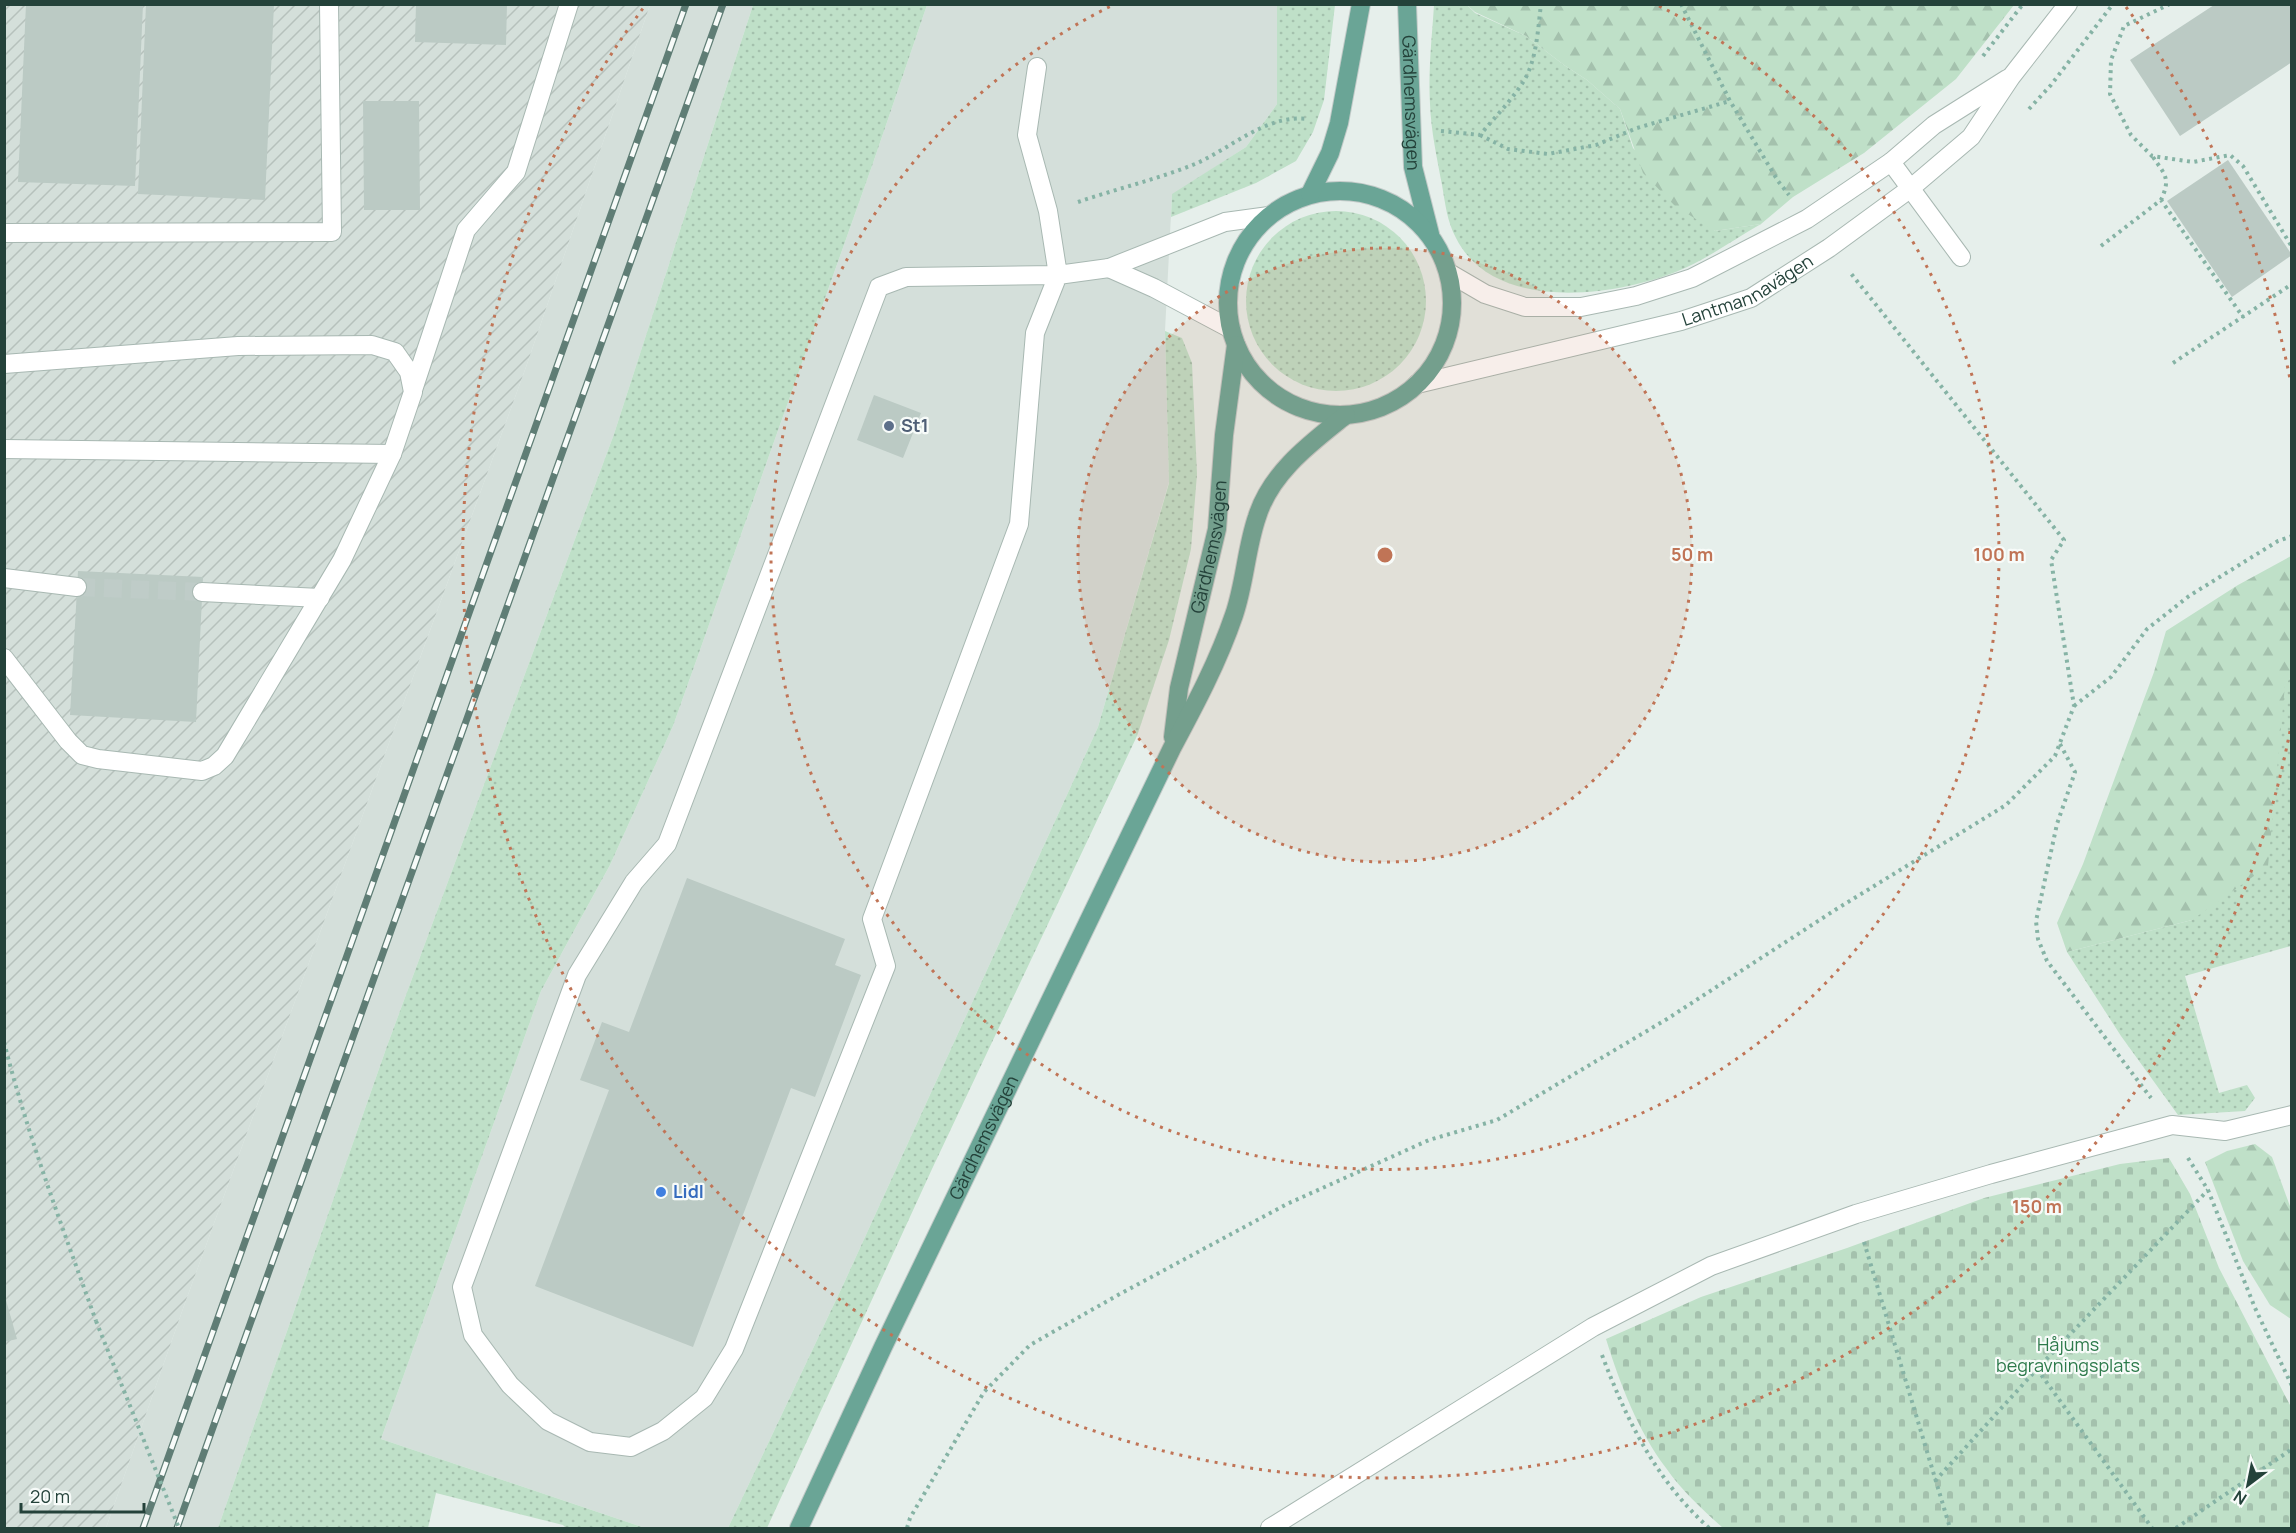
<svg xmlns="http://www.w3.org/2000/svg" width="2296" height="1533" viewBox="0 0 2296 1533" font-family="Manrope,sans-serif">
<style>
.built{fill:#d4dfda}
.industrial{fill:url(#industrial-furrows)}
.grass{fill:url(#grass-dots)}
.forest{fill:url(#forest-firs)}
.cemetery{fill:url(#cemetery-stones)}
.building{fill:#bbcac4}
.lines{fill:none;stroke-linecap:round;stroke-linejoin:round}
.minor-tunnel{stroke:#bfccc8;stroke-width:18;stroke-dasharray:18 9;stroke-linecap:butt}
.minor-casing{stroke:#a8b8b2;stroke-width:20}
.major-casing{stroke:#c2cac8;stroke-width:20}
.path{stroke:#86b3a5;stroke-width:4;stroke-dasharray:3 4.5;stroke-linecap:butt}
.minor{stroke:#fff;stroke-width:18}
.major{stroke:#6aa596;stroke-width:18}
.rail-casing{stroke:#5f7d75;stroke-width:7}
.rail{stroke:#f7fbf9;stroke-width:4.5;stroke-dasharray:14;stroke-linecap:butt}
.path-bridge{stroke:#86b3a5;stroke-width:4;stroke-dasharray:3 4.5;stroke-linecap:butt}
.ring{fill:none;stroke:#c07456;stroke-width:3;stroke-dasharray:3 6}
.service-dot{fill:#5c6f8a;stroke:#f7fbf9;stroke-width:2}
.shop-dot{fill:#3f7fe0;stroke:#f7fbf9;stroke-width:2}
.labels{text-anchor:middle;stroke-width:4.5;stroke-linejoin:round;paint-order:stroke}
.street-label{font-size:18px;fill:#24423a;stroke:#f7fbf9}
.service-label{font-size:18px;font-weight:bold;fill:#4e5e75;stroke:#f7fbf9;text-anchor:start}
.shop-label{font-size:18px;font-weight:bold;fill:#366cbe;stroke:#f7fbf9;text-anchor:start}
.park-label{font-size:18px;fill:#2d7a4b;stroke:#f7fbf9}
.centre{fill:#c07456;stroke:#f7fbf9;stroke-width:3}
.ring-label{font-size:18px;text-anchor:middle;font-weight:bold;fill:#c07456;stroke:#f7fbf9;stroke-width:4.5;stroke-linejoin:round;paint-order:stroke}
</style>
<defs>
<pattern id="industrial-furrows" width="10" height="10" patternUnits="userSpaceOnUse" patternTransform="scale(1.5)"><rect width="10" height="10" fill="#d4dfda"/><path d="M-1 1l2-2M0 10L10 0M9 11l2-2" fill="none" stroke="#b6c1bc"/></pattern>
<pattern id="grass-dots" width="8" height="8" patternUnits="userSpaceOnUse" patternTransform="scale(1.5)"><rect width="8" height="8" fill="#bfe0c8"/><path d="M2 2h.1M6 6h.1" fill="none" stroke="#a4c1ad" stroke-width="1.8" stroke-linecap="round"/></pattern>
<pattern id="forest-firs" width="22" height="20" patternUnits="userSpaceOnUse" patternTransform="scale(1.5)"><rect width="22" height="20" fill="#bfe0c8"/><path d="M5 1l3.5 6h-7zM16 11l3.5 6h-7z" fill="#a4c1ad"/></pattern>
<pattern id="cemetery-stones" width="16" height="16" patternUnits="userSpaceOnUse" patternTransform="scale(1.5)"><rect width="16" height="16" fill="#bfe0c8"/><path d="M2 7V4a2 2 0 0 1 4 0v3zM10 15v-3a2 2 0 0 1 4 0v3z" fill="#a4c1ad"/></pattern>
</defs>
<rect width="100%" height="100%" fill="#e6efeb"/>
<g class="built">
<polygon points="650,5 753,5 614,434 387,1046 218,1528 106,1528 185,1303 526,367"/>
<polygon points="927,5 1277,5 1277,104 1246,147 1172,195 1165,331 1169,482 1098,727 844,1283 728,1528 645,1528 381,1439 541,991 610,865 673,726 872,166"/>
</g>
<polygon class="industrial" points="5,5 650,5 526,367 185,1303 106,1528 5,1528"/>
<g class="grass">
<polygon points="753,5 927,5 872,166 673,726 610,865 541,991 381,1439 645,1528 566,1528 563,1525 436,1493 428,1528 218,1528 387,1046 614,434"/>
<polygon points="1277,5 1335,5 1324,100 1313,132 1296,161 1256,183 1171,217 1172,194 1246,147 1277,104"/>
<path d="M1434 5H1467L1475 13 1526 36 1564 65 1587 80 1620 109 1633 148 1715 231 1761 224C1736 238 1704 261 1678 271 1614 297 1494 313 1456 238 1447 222 1445 202 1442 185 1437 158 1431 131 1430 104 1428 71 1432 37 1434 5Z"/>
<circle cx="1336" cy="301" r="90"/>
<polygon points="1165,331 1182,338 1192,363 1197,474 1191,549 1169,640 1137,736 932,1169 767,1528 728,1528 844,1283 1098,727 1169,483"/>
<polygon points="2291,677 2291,946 2185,976 2219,1093 2247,1085 2255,1098 2245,1111 2178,1115 2121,1036 2067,952 2192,920 2285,684"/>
</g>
<g class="forest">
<polygon points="1467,5 2014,5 1956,79 1864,153 1793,197 1761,224 1715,231 1675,206 1643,173 1620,109 1587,80 1564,65 1526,36 1475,12"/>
<polygon points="2291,556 2291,677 2285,685 2268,866 2192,920 2067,952 2057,923 2083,864 2154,672 2166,631 2238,585"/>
<polygon points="2255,1144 2272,1157 2291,1209 2291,1319 2270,1305 2243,1261 2205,1162 2227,1151"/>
</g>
<path class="cemetery" d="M2169 1158 2190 1194 2219 1268 2291 1407V1528H1723C1703 1510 1682 1491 1666 1468 1638 1431 1620 1384 1606 1339L1701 1297 1847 1248 1984 1198 2120 1164Z"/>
<g class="building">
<polygon points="26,4 143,4 135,186 18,182"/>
<polygon points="146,4 274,4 265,200 138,194"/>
<polygon points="416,4 507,4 506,45 415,42"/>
<polygon points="2214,5 2292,5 2292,62 2180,136 2130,60"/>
<polygon points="363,101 419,101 420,210 364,210"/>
<polygon points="2228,160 2292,255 2232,297 2167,201"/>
<polygon points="874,395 921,413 903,458 857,440"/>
<polygon points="78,571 203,577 196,722 70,715"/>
<polygon points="687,878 845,939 835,965 861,975 815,1097 791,1088 693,1347 535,1286 609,1090 580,1080 602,1022 629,1032"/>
<polygon points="4,1293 17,1339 4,1342"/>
</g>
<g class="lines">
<polyline class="minor-tunnel" points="77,587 202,592"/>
<defs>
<g id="minor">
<polyline points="1037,67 1027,135 1048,211 1058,275 1035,333 1019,524 872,919 886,966 734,1349 704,1398 663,1431 631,1447 590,1442 548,1421 510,1385 473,1335 462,1287 577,975 634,882 667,844 879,287 906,277 1058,275 1109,268 1225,222 1269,216"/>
<polyline points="1891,162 1961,257"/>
<polyline points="4,233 332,232 329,4"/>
<polyline points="1109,268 1154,288 1231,329"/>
<polyline points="1449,273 1485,294 1525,307 1581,307 1636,296 1692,278 1807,219 1891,162 1934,125 2007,79"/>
<polyline points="4,364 238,346 372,345 395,352 409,372 413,392 392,454 342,560 225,756 214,766 202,771 98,759 82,755 68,741 4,658"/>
<path id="s1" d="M1417 384 1681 321 1751 298 1829 248 1911 188 1971 137 2011 77 2068 4"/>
<polyline points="413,390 466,230 516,172 569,4"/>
<polyline points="4,449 392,454"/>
<polyline points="4,578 77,587"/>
<polyline points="202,592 320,598"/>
<polyline points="1270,1528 1593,1327 1711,1266 1856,1214 1991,1174 2172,1125 2225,1131 2292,1115"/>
</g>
<g id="major">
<path id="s2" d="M1407 4 1413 167 1430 234"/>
<circle cx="1340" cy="303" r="112"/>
<polyline points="1310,194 1330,153 1339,123 1361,4"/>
<path id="s3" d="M1173 737 1179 688 1217 529 1224 435 1236 345"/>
<path id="s4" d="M799 1528 883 1347 1172 748C1195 705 1218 662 1234 615 1245 583 1246 549 1257 517 1271 472 1311 443 1346 415"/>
</g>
</defs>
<use href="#minor" class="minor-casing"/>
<use href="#major" class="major-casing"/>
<g class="path">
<polyline points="1681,4 1730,101 1778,181 1789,195"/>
<polyline points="2170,4 2124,26 2111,60 2110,94 2131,135 2152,156 2193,162 2230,155 2243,166 2292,247"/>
<polyline points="1983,56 2023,4"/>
<polyline points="2029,109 2051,85 2113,4"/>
<path d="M1441 131 1480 135C1495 117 1513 99 1525 79 1537 57 1538 28 1541 4"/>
<polyline points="1480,135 1508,149 1548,154 1596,145 1637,128 1730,101"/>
<path d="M2153 157C2165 175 2171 178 2161 200"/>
<path d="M1078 202C1116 189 1158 179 1195 164 1232 148 1266 114 1308 119"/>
<polyline points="2101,246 2161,200 2243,317"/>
<polyline points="2173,363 2292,284"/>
<polyline points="2074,706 2111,677 2147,629 2189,596 2278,541 2292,536"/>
<polyline points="2060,744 2075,772 2057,824 2036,921 2038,939 2047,961 2151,1098"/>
<path d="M4 1042C28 1137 63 1229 96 1321"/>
<polyline points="2188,1158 2208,1190 2255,1308 2292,1386"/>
<polyline points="1864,1242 1950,1528"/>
<path d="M1602 1355C1627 1421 1656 1480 1709 1528"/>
<polyline points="2037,1369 2152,1528"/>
<polyline points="1935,1481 2037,1369 2208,1190"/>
<polyline points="907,1528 910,1518 984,1392 1030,1345 1118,1295 1287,1204 1429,1140 1497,1120 1667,1019 1835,910 2006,805 2055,756 2074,706 2051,560 2064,540 1849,271"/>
<polyline points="2176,1528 2292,1449"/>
</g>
<use href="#minor" class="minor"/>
<use href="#major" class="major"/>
<defs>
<g id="rail">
<polyline points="143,1528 686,4"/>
<polyline points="177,1528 723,4"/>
</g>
</defs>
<use href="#rail" class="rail-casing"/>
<use href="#rail" class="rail"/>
<polyline class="path-bridge" points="96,1321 179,1528"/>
</g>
<circle cx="1385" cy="555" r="307" fill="#c07456" fill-opacity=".12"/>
<g class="ring">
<circle cx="1385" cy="555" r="307"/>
<path d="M1659 6A614 614 0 1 1 1111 6"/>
<path d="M2290 731A922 922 0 1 1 644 7M2126 7A922 922 0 0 1 2290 379"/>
</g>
<circle class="service-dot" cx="889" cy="426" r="6"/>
<circle class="shop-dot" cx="661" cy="1192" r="6"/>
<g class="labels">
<g class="street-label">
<text dy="6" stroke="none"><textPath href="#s2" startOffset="99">Gärdhemsvägen</textPath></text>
<text dy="6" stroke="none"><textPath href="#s1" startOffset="345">Lantmannavägen</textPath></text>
<text dy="6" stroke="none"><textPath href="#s3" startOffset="194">Gärdhemsvägen</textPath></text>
<text dy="6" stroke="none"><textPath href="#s4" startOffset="432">Gärdhemsvägen</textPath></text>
</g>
<g class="service-label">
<text x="901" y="432">St1</text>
</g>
<g class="shop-label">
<text x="673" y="1198">Lidl</text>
</g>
<g class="park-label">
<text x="2068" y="1351">Håjums<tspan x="2068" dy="21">begravningsplats</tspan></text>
</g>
</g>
<circle cx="1385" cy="555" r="9" class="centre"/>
<g class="ring-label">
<text x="1692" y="561">50 m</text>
<text x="1999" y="561">100 m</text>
<text x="2037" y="1213">150 m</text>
</g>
<rect width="2296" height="1533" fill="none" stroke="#24423a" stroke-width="12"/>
<g transform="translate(2248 1485) rotate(212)" stroke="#f7fbf9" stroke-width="4.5" paint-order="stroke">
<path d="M0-4.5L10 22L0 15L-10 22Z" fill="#24423a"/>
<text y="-9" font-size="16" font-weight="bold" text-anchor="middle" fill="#24423a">N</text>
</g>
<path d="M21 1503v9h123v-9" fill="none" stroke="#24423a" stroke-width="3"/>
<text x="30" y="1503" font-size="18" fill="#24423a" stroke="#f7fbf9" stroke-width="4.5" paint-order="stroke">20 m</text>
</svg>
